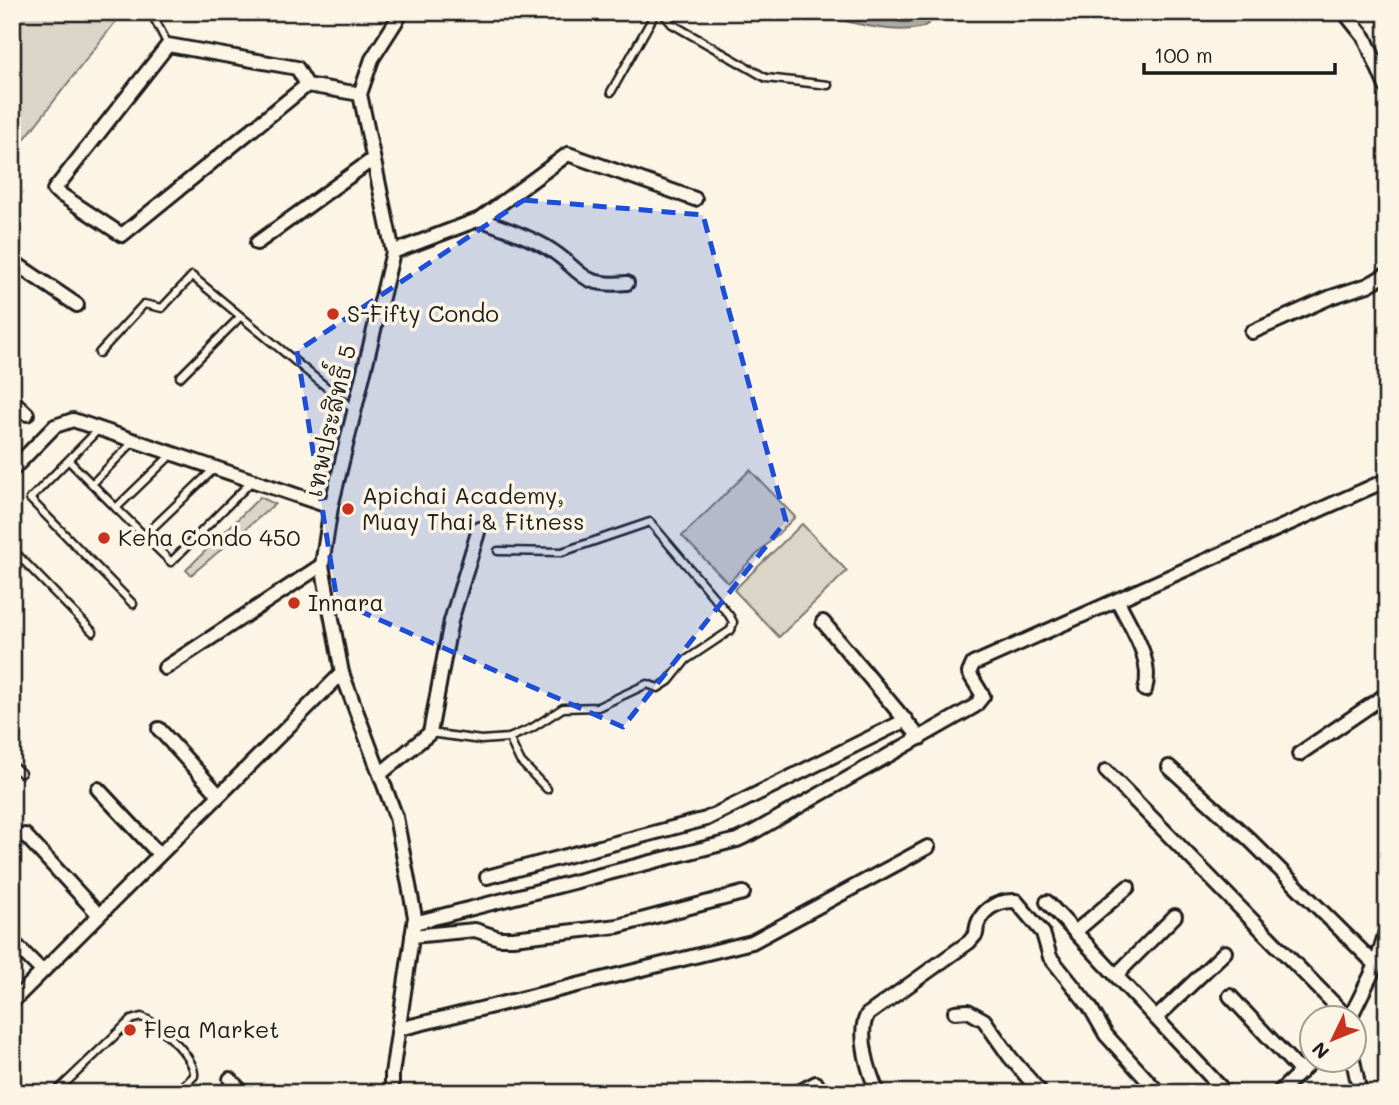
<svg xmlns="http://www.w3.org/2000/svg" width="1399" height="1105" viewBox="0 0 1399 1105" font-family="Mali,'Playpen Sans Thai',sans-serif">
<style>
.green{fill:#dbd5c8;stroke:#7c7872;stroke-width:2}
.water{fill:#b0aba1;stroke:#75726c;stroke-width:2}
.lines{fill:none;stroke-linecap:round;stroke-linejoin:round}
.shore{stroke:#575551;stroke-width:2}
.lane-casing{stroke:#1c1c1c;stroke-width:11}
.street-casing{stroke:#1c1c1c;stroke-width:18}
.lane{stroke:#fcf5e5;stroke-width:6}
.street{stroke:#fcf5e5;stroke-width:12}
.marked{fill:#1d4ed8;fill-opacity:0.2;stroke:#1d4ed8;stroke-width:5;stroke-dasharray:14 9;stroke-linejoin:round}
.poi-dot{fill:#c8321e;stroke:#fcf5e5;stroke-width:2.5}
.labels{text-anchor:middle;stroke-width:7;stroke-linejoin:round;paint-order:stroke}
.poi-label{font-size:23px;fill:#1c1c1c;stroke:#fcf5e5;text-anchor:start}
.street-label{font-size:23px;fill:#1c1c1c;stroke:#fcf5e5}
</style>
<rect width="100%" height="100%" fill="#fcf5e5"/>
<filter id="ink" filterUnits="userSpaceOnUse"><feTurbulence type="fractalNoise" baseFrequency=".0143" numOctaves="2"/><feDisplacementMap in="SourceGraphic" scale="14" xChannelSelector="R" yChannelSelector="G"/><feConvolveMatrix kernelMatrix="1 2 1 2 8 2 1 2 1" color-interpolation-filters="sRGB"/></filter>
<g filter="url(#ink)">
<g class="green">
<polygon points="12,12 123,12 12,155"/>
<polygon points="750,470 795,517 728,583 682,536"/>
<polygon points="260,497 275,504 191,575 186,570"/>
<polygon points="802,524 847,571 779,637 734,590"/>
</g>
<path class="water" d="M817 12H941C935 18 927 27 919 28 891 34 844 22 817 12Z"/>
<g class="lines">
<polyline class="shore" points="838,12 903,22 919,21 931,12"/>
<defs>
<g id="lane">
<polyline points="151,12 168,45"/>
<polyline points="662,12 672,24 766,78 828,85"/>
<polyline points="611,92 656,12"/>
<polyline points="99,353 144,304 162,308 192,276 354,410"/>
<polyline points="180,377 240,317"/>
<polyline points="99,429 30,499 133,604"/>
<polyline points="173,453 116,508 171,562 253,480"/>
<polyline points="69,461 116,508"/>
<polyline points="92,484 135,440"/>
<polyline points="144,536 216,467"/>
<polyline points="12,549 93,632"/>
<polyline points="430,733 481,740 509,738 532,728 563,708 598,707 647,684 658,688 669,681 686,660 731,630 733,622 729,615 650,522 562,552 498,551"/>
<polyline points="509,738 520,761 547,789"/>
<polyline points="12,765 21,773"/>
<path d="M55 1093 131 1020 141 1017C158 1022 196 1058 194 1076L176 1093"/>
</g>
<g id="street">
<polyline points="1344,12 1365,38 1387,89"/>
<polyline points="307,85 297,68 168,45 54,190 122,235 307,85 360,94"/>
<path d="M480 219C501 228 526 235 546 247 582 267 576 288 627 283"/>
<polyline points="257,243 373,159"/>
<polyline points="393,252 480,219 568,154 695,199"/>
<polyline points="12,261 77,305"/>
<polyline points="1252,332 1331,297 1368,285 1387,274"/>
<polyline points="12,400 27,414"/>
<polyline points="12,470 55,426 73,420 331,507"/>
<path d="M1118 601C1131 628 1154 660 1145 690"/>
<polyline points="823,622 920,738"/>
<polyline points="165,668 322,565"/>
<polyline points="159,729 218,794"/>
<polyline points="1299,754 1387,694"/>
<polyline points="1169,767 1249,839 1376,965"/>
<polyline points="1106,771 1348,1018"/>
<polyline points="380,774 430,733 451,621 479,529"/>
<polyline points="98,789 159,854"/>
<polyline points="25,835 98,914"/>
<polyline points="487,877 706,819 906,720"/>
<polyline points="1047,902 1226,1093"/>
<polyline points="414,923 737,840 752,833 975,706 983,696 969,673 973,664 1387,480"/>
<polyline points="1075,932 1128,887"/>
<polyline points="412,936 475,930 499,938 513,938 618,926 743,893"/>
<polyline points="12,941 42,971"/>
<polyline points="1116,975 1175,916"/>
<polyline points="1230,996 1301,1072"/>
<polyline points="12,1002 342,673"/>
<polyline points="955,1012 968,1011 984,1020 1010,1057 1041,1093"/>
<polyline points="1156,1018 1225,952"/>
<polyline points="1350,1018 1376,965 1387,928"/>
<polyline points="399,1029 752,942 928,847"/>
<polyline points="1353,1060 1360,1093"/>
<polyline points="230,1079 243,1093"/>
<polyline points="392,1093 392,1074 415,917 396,817 342,673 322,565 331,507 393,252 360,94 372,59 402,12"/>
<polyline points="797,1093 816,1083 821,1093"/>
<path d="M878 1093C869 1073 857 1035 867 1015L969 942 976 934C977 912 995 900 1016 901L1043 933 1050 957 1090 1007 1106 1035 1159 1093"/>
<polyline points="1278,1093 1313,1060"/>
</g>
</defs>
<use href="#lane" class="lane-casing"/>
<use href="#street" class="street-casing"/>
<use href="#lane" class="lane"/>
<use href="#street" class="street"/>
</g>
</g>
<path class="marked" d="M524 200 703 215 786 521 623 727 337 601 297 351Z"/>
<g class="poi-dot">
<circle cx="333" cy="314" r="7"/>
<circle cx="348" cy="509" r="7"/>
<circle cx="104" cy="538" r="7"/>
<circle cx="294" cy="603" r="7"/>
<circle cx="130" cy="1030" r="7"/>
</g>
<g class="labels">
<g class="poi-label">
<text x="347" y="322">S-Fifty Condo</text>
<text x="362" y="504">Apichai Academy,<tspan x="362" dy="26">Muay Thai &amp; Fitness</tspan></text>
<text x="118" y="546">Keha Condo 450</text>
<text x="308" y="611">Innara</text>
<text x="144" y="1038">Flea Market</text>
</g>
<g class="street-label">
<text transform="translate(331 421) rotate(-77)" y="8">เทพประสิทธิ์ 5</text>
</g>
</g>
<rect width="1399" height="1105" fill="none" stroke="#fcf5e5" stroke-width="42"/>
<rect x="21" y="21" width="1357" height="1063" fill="none" stroke="#1c1c1c" stroke-width="2.5" filter="url(#ink)"/>
<g transform="translate(1333 1039) rotate(227)"><circle r="33" fill="#fcf5e5" stroke="#a29e95" stroke-width="2"/>
<path d="M0-5L12 26L0 18L-12 26Z" fill="#c8321e"/>
<text y="-10" font-size="19" font-weight="bold" text-anchor="middle" fill="#1c1c1c">N</text>
</g>
<path d="M1144 63v10h191v-10" fill="none" stroke="#1c1c1c" stroke-width="3.5"/>
<text x="1154" y="63" font-size="21" fill="#1c1c1c" stroke="#fcf5e5" stroke-width="5" paint-order="stroke">100 m</text>
</svg>
